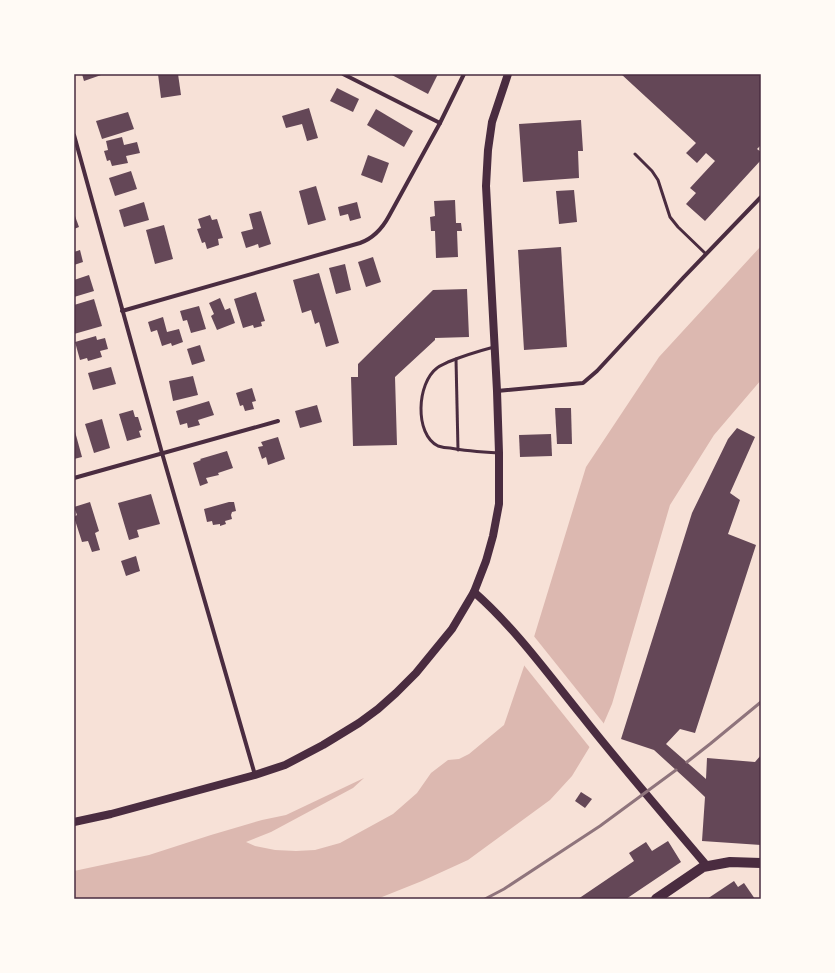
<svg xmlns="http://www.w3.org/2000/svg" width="835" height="973" viewBox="0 0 835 973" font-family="Ubuntu,sans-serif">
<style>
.water{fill:#dcb8b0}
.pier{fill:#f7e1d7}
.building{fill:#644757}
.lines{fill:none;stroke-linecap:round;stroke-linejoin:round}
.service{stroke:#4a2c40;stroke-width:3}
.minor{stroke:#4a2c40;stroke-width:4}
.secondary{stroke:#4a2c40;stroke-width:8}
.primary{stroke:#4a2c40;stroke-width:10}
.rail{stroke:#8f747c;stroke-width:3}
.neatline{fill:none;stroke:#4a2c40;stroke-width:1.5}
</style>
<rect width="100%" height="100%" fill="#f7e1d7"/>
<polygon class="water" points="761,246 761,380 714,435 670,505 612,704 603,725 572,776 550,800 468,860 422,881 377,899 74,899 74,871 149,855 211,835 262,820 286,815 364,778 353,788 271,832 246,842 255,846 275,850 296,851 315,850 340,843 393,814 417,793 431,773 448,760 459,759 469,754 504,725 534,637 586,467 659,357"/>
<polygon class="pier" points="533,635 605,725 591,749 523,664"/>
<g class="building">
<polygon points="82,74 104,74 84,81"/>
<polygon points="158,74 178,74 181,95 161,98"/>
<polygon points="390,74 438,74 428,94"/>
<polygon points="621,74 761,74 761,145 757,149 761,152 761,160 705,221 686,204 696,193 690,188 715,161 706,153 697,163 686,153 696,143"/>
<polygon points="337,88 359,99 353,112 330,101"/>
<polygon points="309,108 318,138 307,141 302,124 286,128 282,116"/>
<polygon points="376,109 413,131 404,147 367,125"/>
<polygon points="128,112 134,129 102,139 96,121"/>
<polygon points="581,120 583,151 578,151 579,178 523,182 519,124"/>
<polygon points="122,137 124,145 137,142 140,153 126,156 128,163 112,166 110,160 107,161 104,151 108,150 106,141"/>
<polygon points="368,155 389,163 382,183 361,175"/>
<polygon points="131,171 137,189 115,196 109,178"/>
<polygon points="316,186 326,220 308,225 299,191"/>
<polygon points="574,190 577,222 559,224 556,191"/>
<polygon points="455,200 456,223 461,223 462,231 457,231 458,257 436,258 435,231 431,231 430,217 435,216 434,201"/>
<polygon points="144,202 149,220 124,227 119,210"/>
<polygon points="357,202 361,218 350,221 348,214 340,216 338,207"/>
<polygon points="261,211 271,244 259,248 258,244 246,248 241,232 253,229 249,214"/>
<polygon points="210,215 212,220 217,219 223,238 218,239 219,245 207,249 205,242 202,243 197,229 201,228 198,219"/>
<polygon points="74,216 75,216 79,227 74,229"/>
<polygon points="164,225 173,259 155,264 146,230"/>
<polygon points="561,247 567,347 524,350 518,250"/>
<polygon points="80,250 83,262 74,265 74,252"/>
<polygon points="373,257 381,282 366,287 358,262"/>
<polygon points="345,264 351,290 336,294 329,268"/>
<polygon points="319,273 339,343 326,347 319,322 315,324 311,310 302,313 293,280"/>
<polygon points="89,275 94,291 74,297 74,280"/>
<polygon points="467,289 469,337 435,338 435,340 395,377 397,445 353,446 351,377 358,377 358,364 433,290"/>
<polygon points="256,292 265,321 261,322 262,326 254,328 253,325 243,328 234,299"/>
<polygon points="220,298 225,310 230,308 235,323 217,330 211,316 214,314 209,303"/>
<polygon points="94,299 102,326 74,334 74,305"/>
<polygon points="199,306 206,329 191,333 187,320 183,321 180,311"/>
<polygon points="163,317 167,332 179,329 183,342 172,346 171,343 162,346 157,330 151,332 148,322"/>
<polygon points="96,336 97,340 105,338 108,349 100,351 102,357 88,361 87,358 80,360 75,342"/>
<polygon points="200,345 205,361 192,365 187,349"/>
<polygon points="111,367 116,384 93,390 88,373"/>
<polygon points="193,376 198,395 173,401 169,381"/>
<polygon points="252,388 256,401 252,402 254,409 245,411 243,405 240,406 236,393"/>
<polygon points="209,401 214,415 198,420 200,425 188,428 187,423 180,425 176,411"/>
<polygon points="317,405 322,422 300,428 295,411"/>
<polygon points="555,408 571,408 572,444 557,444"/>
<polygon points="133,410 135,417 138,417 142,430 139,431 141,437 127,441 119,414"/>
<polygon points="102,419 110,448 94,453 85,424"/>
<polygon points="74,428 82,457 74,459"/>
<polygon points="737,428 755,437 730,493 740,500 728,534 756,545 695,733 680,729 666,744 706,779 707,758 755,762 761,755 761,845 702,841 705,797 688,781 654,750 621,739 692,513 728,439"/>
<polygon points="551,434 552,456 520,457 519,435"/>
<polygon points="278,437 285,459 268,465 266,457 262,459 258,447 263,446 261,442"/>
<polygon points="227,451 233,468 218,473 219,475 206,478 208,483 200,486 193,463 201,460 200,459"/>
<polygon points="151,494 160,524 137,530 139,537 129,540 118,503"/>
<polygon points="90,502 99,531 95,533 100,550 92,552 88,541 82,542 74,517 77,515 74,507"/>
<polygon points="229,502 234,502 236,511 232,512 231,515 232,519 225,521 226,524 220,526 220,524 213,525 212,521 207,522 204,509"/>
<polygon points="136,556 140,571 126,576 121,561"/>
<polygon points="581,792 592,799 585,808 575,801"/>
<polygon points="668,841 681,862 626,899 578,899 634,861 629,853 646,842 652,851"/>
<polygon points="734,881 738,887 744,883 755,899 707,899"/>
</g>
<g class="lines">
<g class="service">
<polyline points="635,154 652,171 658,180 670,217 678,227 706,254"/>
<path d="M494 347C479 351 463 356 448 362 445 364 440 365 437 368 417 383 414 434 438 446 441 447 446 448 450 448 466 451 482 452 499 453"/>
<polyline points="456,359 458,450"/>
</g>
<g class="minor">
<polyline points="343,74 440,123"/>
<polyline points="74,135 162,453 255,775"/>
<path d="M122 311 360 243C374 238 382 229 389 216L440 123 464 74"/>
<polyline points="497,391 583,383 597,371 683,278 761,197"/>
<polyline points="74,478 278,421"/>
</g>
<g class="secondary">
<path d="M474 592C515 628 548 674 582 716 622 767 665 816 707 866"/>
<polyline points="74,822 111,814 255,775 285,765 323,745 359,723 378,709 396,693 416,673 452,629 474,592 486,561 493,536 499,504 499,453 497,391 486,186 488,150 492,122 508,74"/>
</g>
<polyline class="primary" points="656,899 703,867 730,862 761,863"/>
<g class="rail">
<polyline points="687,762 710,744 761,702"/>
<polyline points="485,899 504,889 600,826 676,770"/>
</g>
</g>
<rect width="835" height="973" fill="none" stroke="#fffaf5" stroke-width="150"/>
<rect x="75" y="75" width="685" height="823" class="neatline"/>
</svg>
